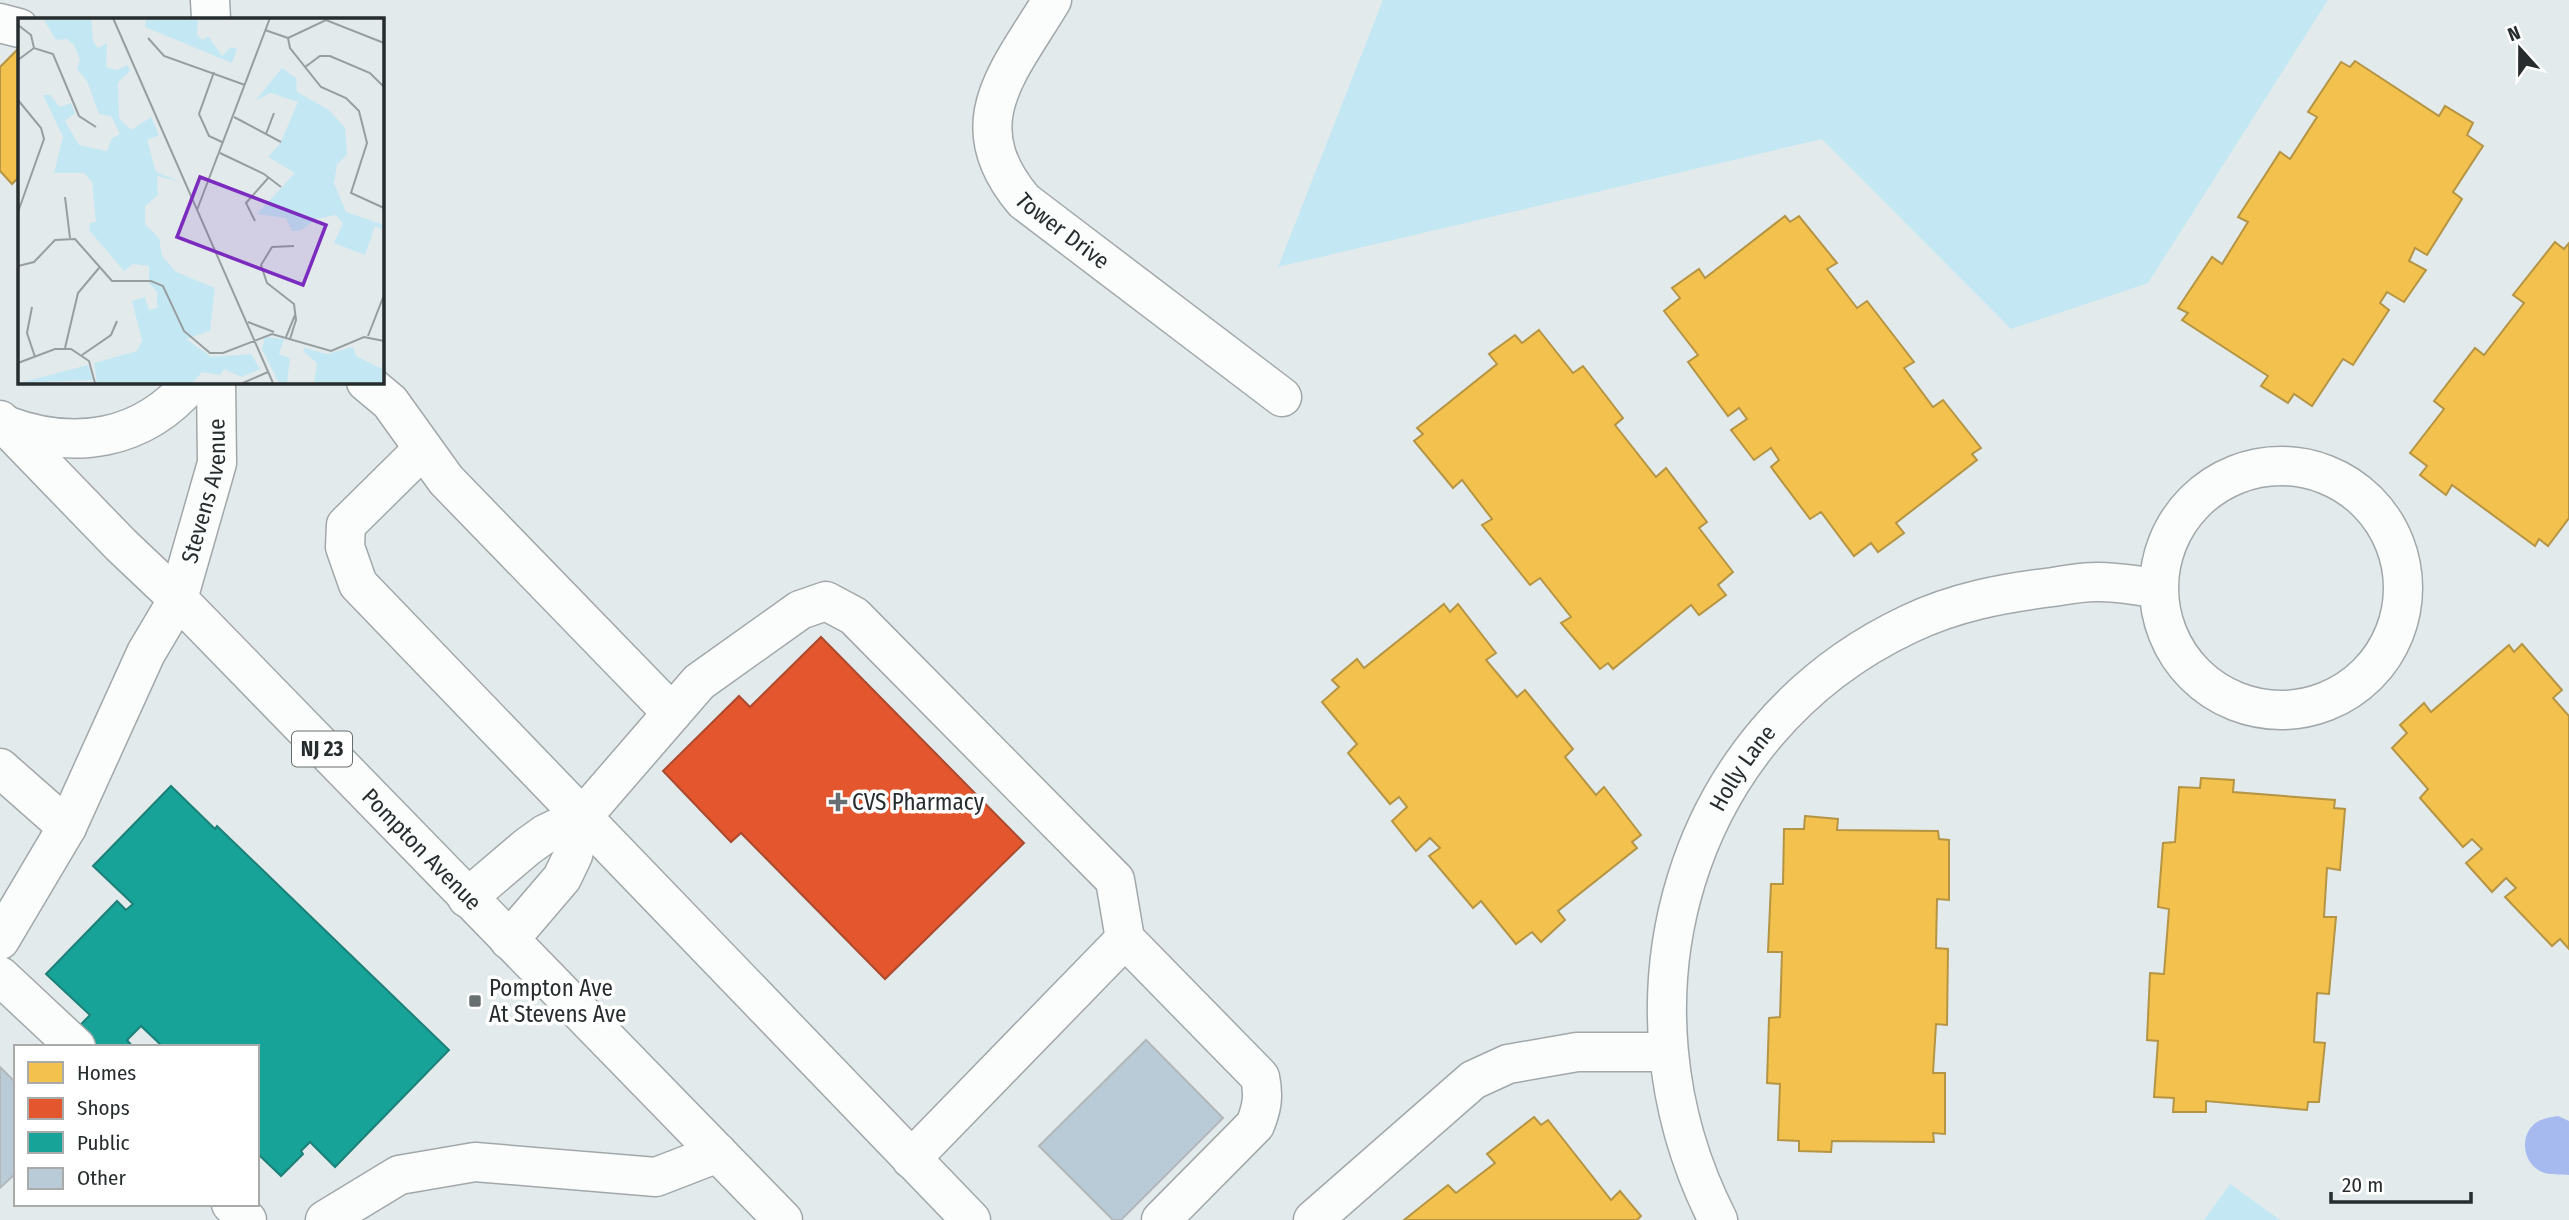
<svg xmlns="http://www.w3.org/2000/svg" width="2569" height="1220" viewBox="0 0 2569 1220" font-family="'Fira Sans Condensed',sans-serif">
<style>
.green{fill:#c3e8f3}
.water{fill:#a6baef}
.homes{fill:#f2c14e;stroke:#b59544;stroke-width:2}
.shops{fill:#e4572e;stroke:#ab4a2e;stroke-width:2}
.public{fill:#17a398;stroke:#1c8078;stroke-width:2}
.building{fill:#bacbd8;stroke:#b2b7b9;stroke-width:2}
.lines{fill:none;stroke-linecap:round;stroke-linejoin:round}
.minor-casing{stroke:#a2a8aa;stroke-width:41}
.major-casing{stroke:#a2a8aa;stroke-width:41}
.minor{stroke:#fbfcfc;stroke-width:38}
.major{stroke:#fbfcfc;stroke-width:38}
.poi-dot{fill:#686f70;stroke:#fff;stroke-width:2.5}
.labels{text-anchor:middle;stroke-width:7;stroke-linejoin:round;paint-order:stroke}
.shield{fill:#fff;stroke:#686c6d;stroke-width:2}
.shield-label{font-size:21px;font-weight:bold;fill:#272d2e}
.street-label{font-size:23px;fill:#272d2e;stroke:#fff}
.poi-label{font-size:23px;fill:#272d2e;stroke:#fff;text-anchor:start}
.inset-road{fill:none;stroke:#979ea0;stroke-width:2}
.view{fill:#7b2cbf;fill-opacity:0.15;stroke:#7b2cbf;stroke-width:3.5}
.inset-edge{fill:none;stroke:#272d2e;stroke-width:3.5}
</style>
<rect width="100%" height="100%" fill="#e2eaec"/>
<g class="green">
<polygon points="1383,0 2328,0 2148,283 2011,329 1822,139 1278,267"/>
<polygon points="2230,1184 2280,1220 2204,1220"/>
</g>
<path class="water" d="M2558 1116 2569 1121V1175C2558 1174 2546 1176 2537 1169 2521 1158 2521 1132 2537 1122 2544 1118 2551 1117 2558 1116Z"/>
<g class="homes">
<polygon points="19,48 19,177 12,184 0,171 0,67"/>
<polygon points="2355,61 2439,116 2445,106 2473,123 2467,135 2483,146 2453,192 2462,199 2427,255 2415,248 2409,261 2426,270 2404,302 2387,292 2380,303 2389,310 2353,365 2343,359 2312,406 2294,394 2288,403 2261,386 2268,376 2182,320 2188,313 2178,308 2212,257 2222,264 2248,222 2238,217 2280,152 2290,159 2317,117 2308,112 2341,62 2350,67"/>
<polygon points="1785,216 1790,222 1799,216 1837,263 1827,269 1857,308 1867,301 1914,362 1904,368 1933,407 1943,400 1981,448 1972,454 1977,460 1896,523 1904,533 1878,552 1871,543 1854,556 1821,512 1810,519 1771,467 1779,460 1771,448 1754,460 1731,430 1747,419 1739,408 1728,416 1688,362 1698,355 1664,311 1680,298 1672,288 1699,269 1705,278"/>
<polygon points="2555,242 2564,249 2569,243 2569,518 2548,546 2539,539 2535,546 2452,485 2446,495 2420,475 2427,466 2410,453 2444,409 2434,401 2475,348 2484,355 2524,303 2513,295"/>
<polygon points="1539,330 1573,373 1583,366 1623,418 1615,425 1656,477 1666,468 1707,522 1699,528 1733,572 1718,585 1726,595 1699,615 1691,605 1613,669 1608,663 1600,669 1561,623 1571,617 1540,578 1530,585 1482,525 1492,519 1462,480 1453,488 1414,441 1423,434 1417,428 1497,364 1489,354 1515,335 1522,343"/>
<polygon points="1444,604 1450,612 1458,604 1496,653 1486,660 1517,697 1525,690 1573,749 1565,757 1596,795 1604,787 1641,835 1632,842 1637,848 1558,911 1565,920 1541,942 1532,932 1516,944 1481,901 1473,908 1429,856 1440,848 1430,838 1416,851 1392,821 1407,807 1399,797 1390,804 1348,753 1357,744 1322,702 1339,687 1332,680 1357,659 1364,668"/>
<polygon points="2522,644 2562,690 2553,698 2569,716 2569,949 2560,939 2552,946 2505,897 2516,888 2506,878 2492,892 2466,863 2482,849 2472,839 2463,847 2420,798 2428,789 2392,748 2407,733 2400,725 2424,703 2431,712 2509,645 2514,652"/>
<polygon points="2201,778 2234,780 2233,792 2335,800 2334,808 2345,809 2340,870 2327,868 2324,917 2336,917 2329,994 2317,993 2314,1042 2325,1043 2319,1102 2308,1102 2307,1110 2206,1101 2206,1112 2173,1112 2174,1098 2154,1097 2158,1041 2147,1040 2150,973 2164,974 2169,909 2158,907 2163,843 2175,842 2179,787 2200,788"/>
<polygon points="1805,816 1838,819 1837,830 1938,831 1939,839 1949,840 1949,900 1937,899 1936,948 1948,949 1947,1025 1936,1024 1933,1073 1945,1073 1945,1134 1933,1133 1934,1142 1832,1141 1831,1152 1799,1151 1799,1141 1778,1140 1780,1084 1767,1083 1769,1018 1780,1017 1782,952 1768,952 1771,884 1783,884 1784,829 1804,829"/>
<polygon points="1534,1117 1541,1125 1548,1120 1611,1200 1620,1191 1641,1216 1637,1220 1404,1220 1448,1185 1456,1193 1495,1163 1487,1154"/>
</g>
<polygon class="shops" points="821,637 1024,843 885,979 741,833 731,842 663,771 739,696 750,707"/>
<polygon class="public" points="171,786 215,829 217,826 449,1050 335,1167 310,1142 301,1151 303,1154 281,1176 257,1153 257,1047 163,1047 141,1026 127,1040 133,1047 59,1047 90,1015 46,974 117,901 126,910 133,904 93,866"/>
<g class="building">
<polygon points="1146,1040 1223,1118 1121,1220 1113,1220 1039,1146"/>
<polygon points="0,1067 16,1083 16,1173 0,1188"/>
</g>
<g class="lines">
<defs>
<g id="minor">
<path id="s1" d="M1052 0C1009 72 958 123 1024 201L1282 397"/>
<polyline points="0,23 19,28"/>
<polyline points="366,382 390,402 446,480 672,713"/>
<polyline points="423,449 346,525 345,547 358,584 971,1220"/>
<circle cx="2281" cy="588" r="122"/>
<polyline points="0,768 67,827"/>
<path d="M583 816 699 682 800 610 826 601 854 616 1115 880 1125 939 1260 1077C1264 1096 1262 1108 1255 1125L1161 1220"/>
<polyline points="467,898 527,847 545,834 583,816 573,855 562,878 509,940"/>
<polyline points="0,940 67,827 146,653 178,599"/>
<polyline points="0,976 76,1047"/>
<polyline points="911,1159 1125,939"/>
<polyline points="231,1204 247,1220"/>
<polyline points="325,1220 399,1175 475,1162 656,1177 718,1153"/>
<polyline points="1313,1220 1473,1080 1508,1064 1577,1052 1668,1052"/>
<path id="s2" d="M1718 1220C1606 1001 1682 731 1909 624 1955 602 2003 593 2053 587 2066 585 2081 582 2095 582 2115 581 2137 586 2158 588"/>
</g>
<g id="major">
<polyline points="210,0 211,19"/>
<path id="s3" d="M0 420 121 545 178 599 783 1220"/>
<path d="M5 425C74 451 143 441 192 382"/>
<path id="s4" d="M178 599 217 463 216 382"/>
</g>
</defs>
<use href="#minor" class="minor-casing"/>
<use href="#major" class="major-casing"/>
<use href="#minor" class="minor"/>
<use href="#major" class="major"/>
</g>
<g class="poi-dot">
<path d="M834.5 791.5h7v7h7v7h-7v7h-7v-7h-7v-7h7z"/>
<rect x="468" y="994" width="14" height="14" rx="3.5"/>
</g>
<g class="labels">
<rect class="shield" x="292" y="731.5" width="60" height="35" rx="5"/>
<g class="shield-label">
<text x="322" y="756">NJ 23</text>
</g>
<g class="street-label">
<text dy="8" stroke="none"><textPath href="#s1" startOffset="273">Tower Drive</textPath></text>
<text dy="8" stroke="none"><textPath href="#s4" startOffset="112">Stevens Avenue</textPath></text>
<text dy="8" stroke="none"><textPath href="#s2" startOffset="476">Holly Lane</textPath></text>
<text dy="8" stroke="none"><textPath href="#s3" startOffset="602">Pompton Avenue</textPath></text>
</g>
<g class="poi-label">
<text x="852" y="810">CVS Pharmacy</text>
<text x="489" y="996">Pompton Ave<tspan x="489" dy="26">At Stevens Ave</tspan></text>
</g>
</g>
<g transform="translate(18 18)">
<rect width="366" height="366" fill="#e2eaec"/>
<path d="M25 0H73L75 23 80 30 89 25 88 49 98 52 110 47 112 53 100 64 101 100 113 112 133 99 141 117 129 122 138 154 163 164 139 158 140 177 127 188V206L141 220 144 238 158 254 197 270 192 313 168 321 193 339 233 336 242 351 224 359 206 351 202 357 184 354 174 365H79L76 345 119 333 124 322 114 283 127 279 131 292 139 290V274L131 265V248L115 246 106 253 71 212 72 205 78 204 74 164 66 155H36L45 119 25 77H32L42 89 53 85 57 95 47 103 61 127 89 133 94 120 102 116 93 98 81 96 69 63 59 51 62 41 56 27 49 21 38 22ZM128 0H180L179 17 185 22 190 18 204 38 213 29 219 31 214 45 127 9ZM264 50 278 60 279 74 311 92 327 110 329 137 319 146 316 165 328 194 366 207V212L357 208 347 237 316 225 325 205 318 197 298 201 282 213H274L268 200 239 196 277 155 250 139 262 126 280 84 253 75 238 82ZM247 319 266 321 261 336 272 340 269 365H261L244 331ZM335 329 338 338 366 352V365H296L299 345 285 333 287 330 309 336ZM70 347 75 362 1 365Z" fill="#c3e8f3"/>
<path class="inset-road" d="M95 0 255 365M0 7 13 17 16 30M247 12 270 20M130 20 146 38 227 67M270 20 272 30 303 69 328 80 341 93 349 125 333 175 366 190M270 20 308 2 366 25M0 42 16 30 35 36 61 98 78 109M287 49 302 38H312L352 55 366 69M196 54 181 96 191 118 204 124M0 82 23 110 26 121 0 194M216 99 263 124M248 116 256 95M202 135 246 156 263 169M47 179 52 220M179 192 252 0M237 203 228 185 251 159M0 248 16 244 37 222 57 221 94 263H133L145 268 166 313 192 335H205L254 316 313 333 346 319 366 323M14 289 9 315 17 339M230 304 256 314M350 318 366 277M268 319 277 297M272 321 278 302 276 286 249 265 243 247 254 229 276 228M47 330 60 275 81 250M64 337 93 317 99 303M0 345 37 331H53L71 343 77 365M225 365 250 354"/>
<path class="view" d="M182 159 308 207 285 267 159 219Z"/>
<rect width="366" height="366" class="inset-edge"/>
</g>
<rect x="14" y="1045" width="245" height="161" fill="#ffffff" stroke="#a9abab" stroke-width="2"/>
<rect x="28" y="1062" width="35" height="21" fill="#f2c14e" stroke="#a9abab" stroke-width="2"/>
<text x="77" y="1080" font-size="21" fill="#272d2e">Homes</text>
<rect x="28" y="1098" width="35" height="21" fill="#e4572e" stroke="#a9abab" stroke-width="2"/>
<text x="77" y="1115" font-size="21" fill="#272d2e">Shops</text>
<rect x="28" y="1132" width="35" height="21" fill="#17a398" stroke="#a9abab" stroke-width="2"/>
<text x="77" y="1150" font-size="21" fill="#272d2e">Public</text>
<rect x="28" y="1168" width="35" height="21" fill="#bacbd8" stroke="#a9abab" stroke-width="2"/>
<text x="77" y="1185" font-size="21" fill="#272d2e">Other</text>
<g transform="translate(2520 49) rotate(339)" stroke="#ffffff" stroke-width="5" paint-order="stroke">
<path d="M0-5L12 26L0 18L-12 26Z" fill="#272d2e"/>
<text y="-10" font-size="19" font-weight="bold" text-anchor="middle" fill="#272d2e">N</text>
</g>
<path d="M2331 1192v10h140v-10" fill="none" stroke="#272d2e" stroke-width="3.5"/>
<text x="2342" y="1192" font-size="21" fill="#272d2e" stroke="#ffffff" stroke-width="5" paint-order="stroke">20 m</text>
</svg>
